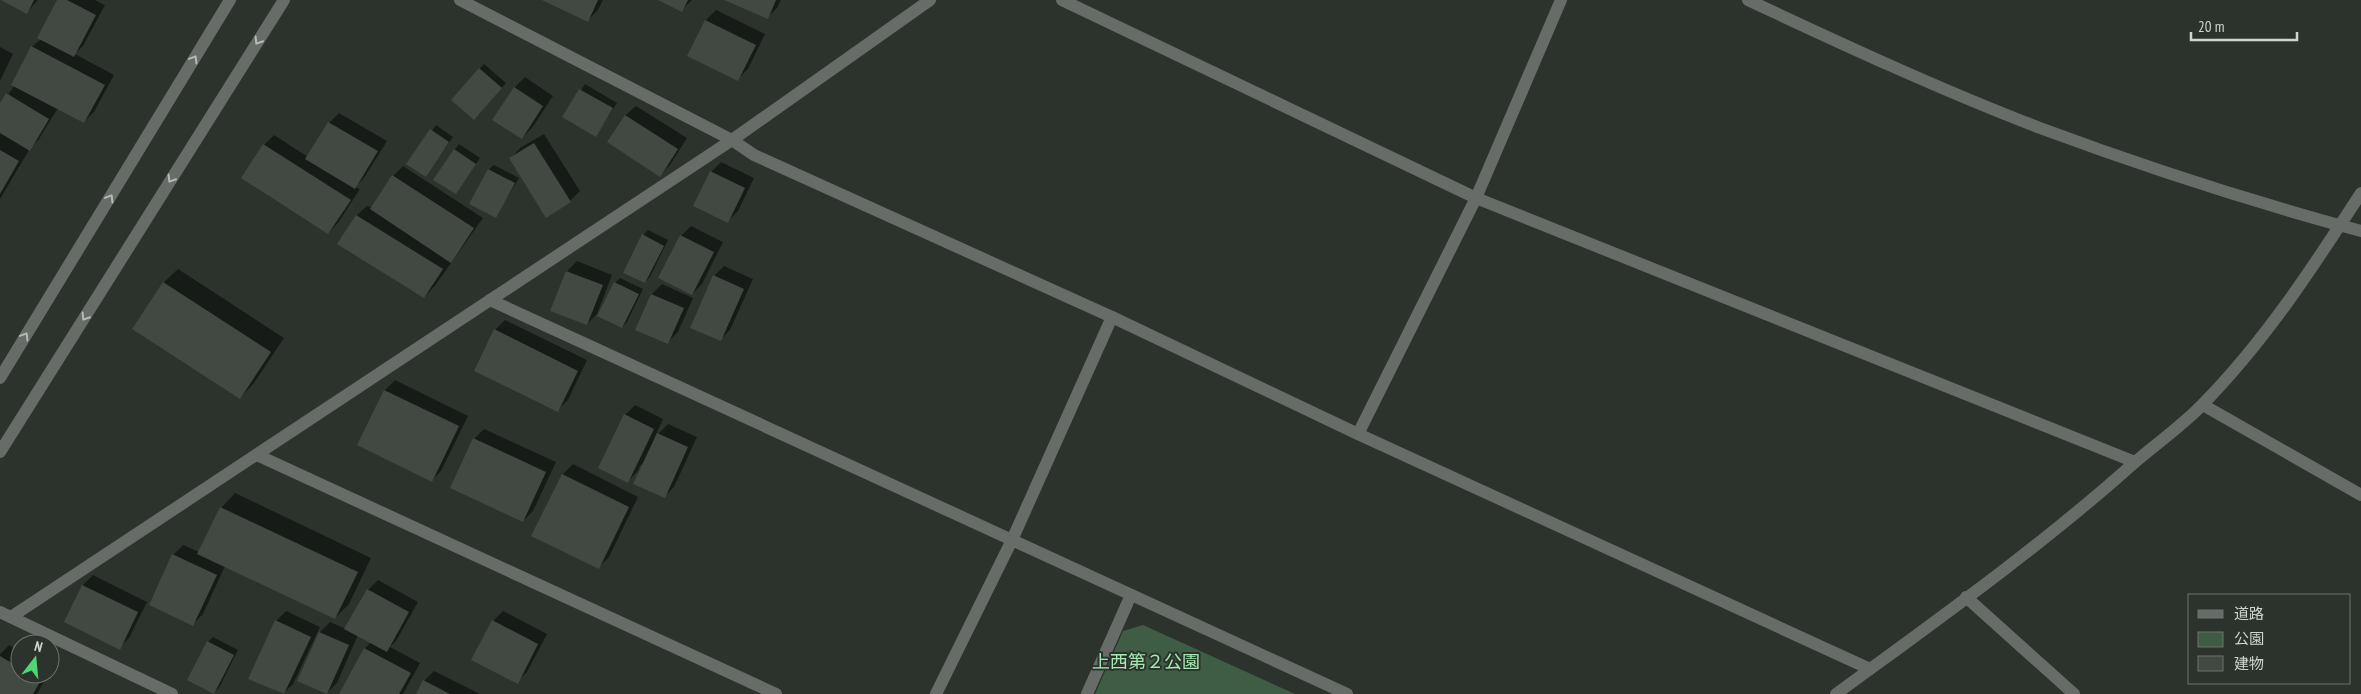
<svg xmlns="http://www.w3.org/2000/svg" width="2361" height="694" viewBox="0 0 2361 694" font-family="'PT Sans Narrow','Noto Sans JP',sans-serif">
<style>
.green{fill:#3f5c44}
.shadow{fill:#0007}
.building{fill:#414942}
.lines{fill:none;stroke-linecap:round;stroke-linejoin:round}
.minor{stroke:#686c68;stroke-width:12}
.oneway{stroke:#b5bab6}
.labels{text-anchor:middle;stroke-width:4;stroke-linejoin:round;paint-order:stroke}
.park-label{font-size:18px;fill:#a5e9b0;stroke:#2c332c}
</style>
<rect width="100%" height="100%" fill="#2c332c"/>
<polygon class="green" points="1143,625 1295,694 1095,694 1123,631"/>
<g class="shadow">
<polygon points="3,0 38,0 27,12"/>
<polygon points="58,0 95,0 105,5 83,46 75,54 114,75 94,112 84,122 58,108 39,139 29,150 0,199 0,105 15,85 32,47 41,39"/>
<polygon points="544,0 603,0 598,10 588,20"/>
<polygon points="660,0 692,0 682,10"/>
<polygon points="727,0 781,0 777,8 767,18"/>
<polygon points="716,10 765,34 748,69 738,79 689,55 706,20"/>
<polygon points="0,47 13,54 0,81"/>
<polygon points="484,64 506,83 479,114 479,69"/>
<polygon points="525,77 553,96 532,128 522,138 494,120 515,87"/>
<polygon points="585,84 617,103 596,135 564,117"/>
<polygon points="636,106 687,138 670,165 660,175 608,142 626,115"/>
<polygon points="339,113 387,141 364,178 355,187 360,189 338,223 328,233 264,145 274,135 308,157 329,123"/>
<polygon points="436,125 453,137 425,176 408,164"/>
<polygon points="544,134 580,191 570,201 511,158 520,148"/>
<polygon points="459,144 480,158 455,193 455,149"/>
<polygon points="721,162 754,178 738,211 728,221 711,172"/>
<polygon points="494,165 519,178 495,217 489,169"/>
<polygon points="403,166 483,218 434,287 424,297 339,244 357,215 367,206 372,208 393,176"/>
<polygon points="691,226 723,242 702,284 692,294 681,236"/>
<polygon points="648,230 668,240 650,277 645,282 643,235"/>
<polygon points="577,261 612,275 597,314 587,324 551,310 567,271"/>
<polygon points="724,266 753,279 730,330 720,340 714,276"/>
<polygon points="178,269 284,338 254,383 240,398 163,283"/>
<polygon points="620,278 643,289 627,322 622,327 615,283"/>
<polygon points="662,284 693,298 678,332 668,342 652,294"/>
<polygon points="505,320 587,360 568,400 558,410 495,330"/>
<polygon points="395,380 468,416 441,471 431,481 359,445 385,390"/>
<polygon points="635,405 663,419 655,437 668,424 697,437 674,487 664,497 641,464 638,471 628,481 625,415"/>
<polygon points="484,429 556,462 533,511 523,521 474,439"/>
<polygon points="573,464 638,497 609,557 599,567 533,535 563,474"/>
<polygon points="235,493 371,558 349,604 335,618 225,566 203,614 193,624 173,555 183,545 199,552 221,508"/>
<polygon points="93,575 147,602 129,638 119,648 66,622 83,585"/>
<polygon points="378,580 418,602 396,641 390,647 420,663 403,694 341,694 365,648 371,642 358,635 337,683 327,693 320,632 330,622 346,629 368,590"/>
<polygon points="286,611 320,627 293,684 283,694 249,678 276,621"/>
<polygon points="503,611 547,634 527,672 517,682 493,621"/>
<polygon points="213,637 238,650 219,688 214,693 208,642"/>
<polygon points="9,645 20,652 20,674 48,674 37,694 0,694 0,654"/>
<polygon points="434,671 480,694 417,694 424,681"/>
</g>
<g class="building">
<polygon points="1,0 34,0 27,14"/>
<polygon points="57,0 67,0 96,15 74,57 37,38"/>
<polygon points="542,0 598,0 588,22"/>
<polygon points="658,0 688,0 682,12"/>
<polygon points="724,0 776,0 768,19"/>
<polygon points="705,20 756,45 738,81 687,56"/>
<polygon points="31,46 105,85 84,123 11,85"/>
<polygon points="479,68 502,88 474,120 451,100"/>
<polygon points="514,87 543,106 522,139 492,120"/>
<polygon points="579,89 613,108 596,137 562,117"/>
<polygon points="6,93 49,119 30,151 0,133 0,103"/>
<polygon points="625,115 678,149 660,177 607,142"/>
<polygon points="328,122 378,151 355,189 305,159"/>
<polygon points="430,129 449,142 426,177 406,164"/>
<polygon points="534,143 571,202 546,218 509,158"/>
<polygon points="263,144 351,200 328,234 241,178"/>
<polygon points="454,149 476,164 456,194 433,180"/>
<polygon points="0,150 19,161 0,194"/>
<polygon points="488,169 515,183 496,218 469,204"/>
<polygon points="710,171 745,188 728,223 693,206"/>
<polygon points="392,175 474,228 451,263 370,209"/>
<polygon points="356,215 443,269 424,298 337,244"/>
<polygon points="642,234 664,246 645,283 623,273"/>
<polygon points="680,235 714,252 692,295 658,278"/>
<polygon points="566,271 603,285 587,325 550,311"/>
<polygon points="713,275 744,289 721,341 690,328"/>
<polygon points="163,282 271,352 240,399 132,329"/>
<polygon points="614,282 639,294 622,328 597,316"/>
<polygon points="651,294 684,308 668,344 635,330"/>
<polygon points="494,329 578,371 558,412 474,371"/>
<polygon points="384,390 459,426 432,482 357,445"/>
<polygon points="624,414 654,429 628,483 598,468"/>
<polygon points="657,433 688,447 665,498 633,484"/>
<polygon points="473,438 546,472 523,522 450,488"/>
<polygon points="562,474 629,507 599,569 531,536"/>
<polygon points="220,507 358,572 335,619 197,554"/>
<polygon points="172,554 217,575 193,626 149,605"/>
<polygon points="82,585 138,612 120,650 64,622"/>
<polygon points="367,589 409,612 387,652 344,629"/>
<polygon points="275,620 311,637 284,694 248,679"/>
<polygon points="492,620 538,644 518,684 471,660"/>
<polygon points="319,632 349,645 327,694 297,681"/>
<polygon points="207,641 234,655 214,694 187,680"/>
<polygon points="364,648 411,673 399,694 339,694"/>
<polygon points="0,656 20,668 20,674 31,674 41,680 33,694 0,694"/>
<polygon points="423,680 450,694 416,694"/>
</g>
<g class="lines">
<g class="minor">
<polyline points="460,0 732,140 754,155 1112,317 1012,540 936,694"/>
<polyline points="1062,0 1476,198 2135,462"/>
<path d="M1748 0C1844 45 1941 90 2040 128 2145 167 2253 202 2361 231"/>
<polyline points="490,300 1347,694"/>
<polyline points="1112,317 1358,434 1870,669"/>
<polyline points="0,378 230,0"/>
<polyline points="2203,405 2361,495"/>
<polyline points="1358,434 1476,198 1561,0"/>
<polyline points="0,452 284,0"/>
<polyline points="257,455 776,694"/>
<polyline points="1966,597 2074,694"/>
<polyline points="0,612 172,694"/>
<polyline points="11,617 732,140 930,0"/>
<polyline points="1087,694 1131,595"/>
<path d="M1836 694C1937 620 2040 547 2134 463 2157 443 2182 426 2203 404 2265 341 2313 267 2361 193"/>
</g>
</g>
<defs><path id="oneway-chevron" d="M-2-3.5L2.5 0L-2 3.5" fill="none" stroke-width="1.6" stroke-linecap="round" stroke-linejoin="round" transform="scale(1.25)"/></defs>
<g class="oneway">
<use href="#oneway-chevron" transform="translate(258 41) rotate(122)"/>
<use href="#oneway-chevron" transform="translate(194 59) rotate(-59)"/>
<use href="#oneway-chevron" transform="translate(171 179) rotate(122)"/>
<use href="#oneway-chevron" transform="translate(110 198) rotate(-59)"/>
<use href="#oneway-chevron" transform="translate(85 317) rotate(122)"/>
<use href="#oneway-chevron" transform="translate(25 336) rotate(-59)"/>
</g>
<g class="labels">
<g class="park-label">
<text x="1146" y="668">上西第２公園</text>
</g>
</g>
<rect x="2188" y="594" width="162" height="90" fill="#2c332c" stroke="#6d736e"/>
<rect x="2198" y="610" width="25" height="8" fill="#686c68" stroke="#6d736e"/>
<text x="2234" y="619" font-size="15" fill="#cfd4d0">道路</text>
<rect x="2198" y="632" width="25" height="15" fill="#3f5c44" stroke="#6d736e"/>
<text x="2234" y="644" font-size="15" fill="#cfd4d0">公園</text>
<rect x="2198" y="656" width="25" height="15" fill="#414942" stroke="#6d736e"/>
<text x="2234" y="669" font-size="15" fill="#cfd4d0">建物</text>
<g transform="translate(35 659) rotate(16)"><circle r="24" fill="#2c332c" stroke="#6d736e"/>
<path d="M0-4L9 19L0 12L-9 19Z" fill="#52d673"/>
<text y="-8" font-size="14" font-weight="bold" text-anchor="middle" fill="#cfd4d0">N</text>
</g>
<path d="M2191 32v8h106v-8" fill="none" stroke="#cfd4d0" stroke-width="2.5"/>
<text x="2198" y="32" font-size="15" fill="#cfd4d0" stroke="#2c332c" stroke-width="4" paint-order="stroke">20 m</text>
</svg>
